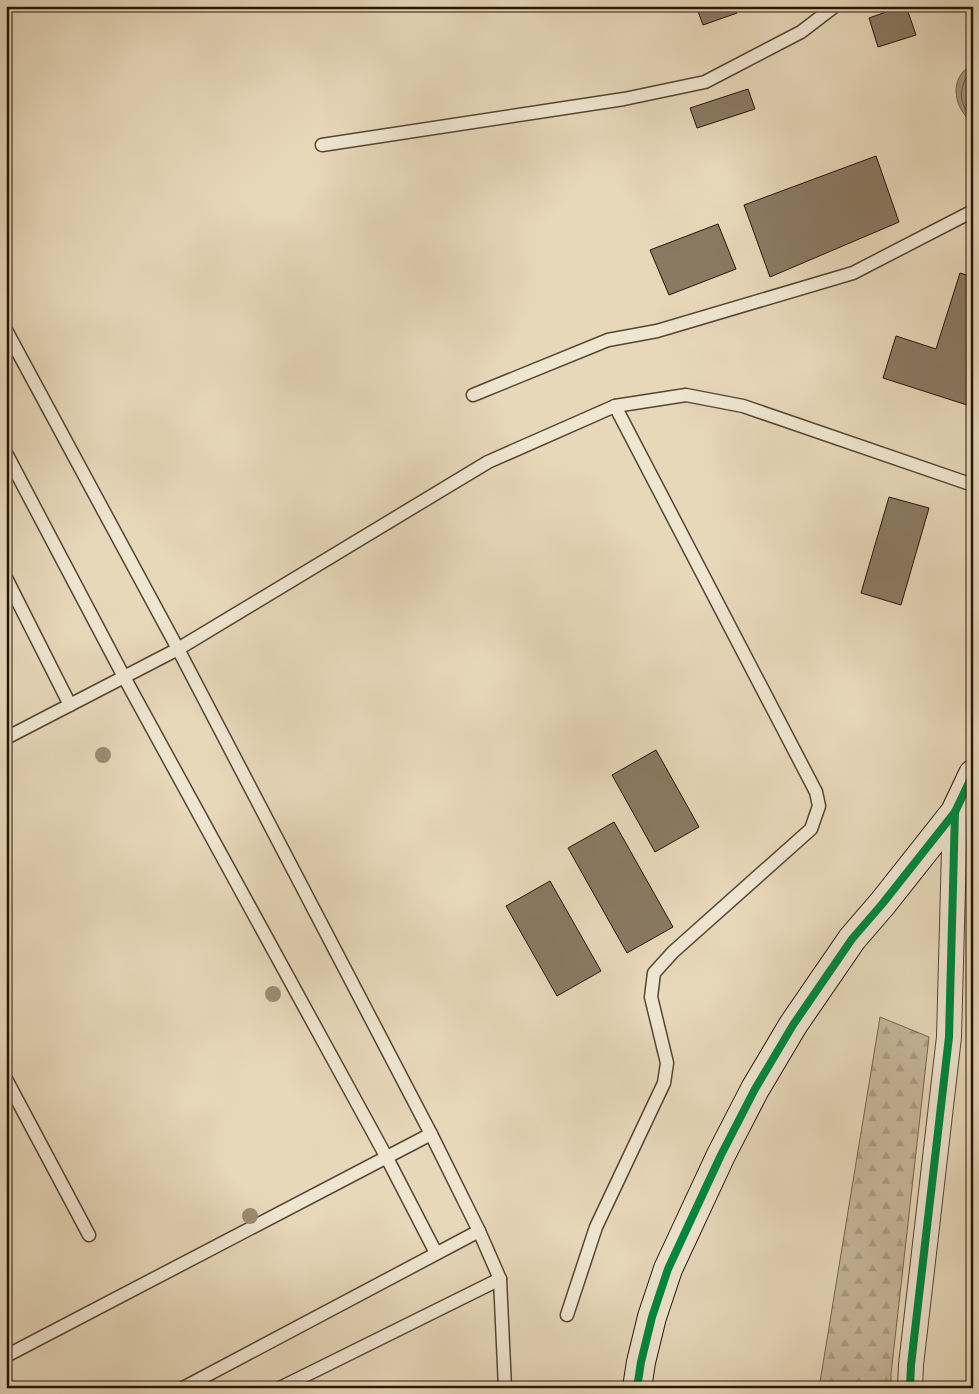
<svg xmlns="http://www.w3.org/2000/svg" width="979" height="1394" viewBox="0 0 979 1394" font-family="'IM FELL English',serif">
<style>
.forest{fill:url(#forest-firs);stroke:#766650}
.water{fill:#a5957c;stroke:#72614c}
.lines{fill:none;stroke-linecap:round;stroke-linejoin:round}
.shore{stroke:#665440;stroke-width:1}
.building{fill:#8a7a63;stroke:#261405}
.service-casing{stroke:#564532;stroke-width:15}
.minor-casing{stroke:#564532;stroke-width:26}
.secondary-casing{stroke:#261405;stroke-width:30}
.service{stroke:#efe6d2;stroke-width:12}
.minor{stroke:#efe6d2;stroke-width:24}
.secondary{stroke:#efe6d2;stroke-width:28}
.cycleway-casing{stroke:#efe6d2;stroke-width:11}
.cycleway{stroke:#00873e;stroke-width:8}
.tree{fill:#9c8c74}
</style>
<defs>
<pattern id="forest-firs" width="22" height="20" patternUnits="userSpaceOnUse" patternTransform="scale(1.25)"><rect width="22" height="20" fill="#c6b79b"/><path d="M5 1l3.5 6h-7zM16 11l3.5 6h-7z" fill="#aa9c84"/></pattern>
</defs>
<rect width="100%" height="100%" fill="#e7d8ba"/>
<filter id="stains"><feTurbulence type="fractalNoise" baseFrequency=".004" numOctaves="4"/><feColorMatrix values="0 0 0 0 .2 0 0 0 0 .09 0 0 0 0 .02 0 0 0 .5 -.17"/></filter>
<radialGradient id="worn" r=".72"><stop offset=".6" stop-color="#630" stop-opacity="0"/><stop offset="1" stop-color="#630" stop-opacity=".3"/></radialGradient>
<polygon class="forest" points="880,1017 929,1037 891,1374 891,1388 819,1388"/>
<path class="water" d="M973 64V123C953 108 948 77 973 64Z"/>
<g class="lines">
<path class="shore" d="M973 69C959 83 956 104 973 117"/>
</g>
<g class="building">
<polygon points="696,6 735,6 737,13 703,25"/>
<polygon points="903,6 906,6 916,35 878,47 869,18"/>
<polygon points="748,89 755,109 697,128 690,108"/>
<polygon points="876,156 899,222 770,277 744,205"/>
<polygon points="718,224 736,269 669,295 650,250"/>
<polygon points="960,273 973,277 973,387 967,405 883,378 896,336 936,349"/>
<polygon points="889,497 929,508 901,605 861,593"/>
<polygon points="656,750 699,827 655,852 612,775"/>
<polygon points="614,822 673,927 627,953 568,848"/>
<polygon points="550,881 601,971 557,996 506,906"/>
</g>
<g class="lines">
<defs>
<g id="service">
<polyline points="322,145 624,99 705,82 801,32 835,6"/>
<polyline points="6,330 178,649 431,1134 479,1231 183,1388"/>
<polyline points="473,395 608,340 657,331 853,273 973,211"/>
<polyline points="615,406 686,395 743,406 973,485"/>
<polyline points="6,453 124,677 387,1158 436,1253"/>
<polyline points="6,578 70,705"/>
<polyline points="6,738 178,649 488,462 615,406 816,792 819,806 811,829 673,952 654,973 651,997 667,1063 664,1083 596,1227 567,1315"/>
<polyline points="6,1079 89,1235"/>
<polyline points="479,1231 500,1279 505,1388"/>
<polyline points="6,1356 431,1134"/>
<polyline points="280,1388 500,1279"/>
</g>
<polyline id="minor" points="910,1388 911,1365 949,1037 955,812"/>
<polyline id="secondary" points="637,1388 641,1362 652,1317 668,1269 721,1155 755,1089 793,1025 852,939 883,903 955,812 973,774"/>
</defs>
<use href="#service" class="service-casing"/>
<use href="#minor" class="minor-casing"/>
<use href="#secondary" class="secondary-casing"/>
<use href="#service" class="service"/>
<use href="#minor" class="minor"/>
<use href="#secondary" class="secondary"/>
<defs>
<g id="cycleway">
<polyline points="637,1388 641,1362 652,1317 668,1269 721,1155 755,1089 793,1025 852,939 883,903 955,812 973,774"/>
<polyline points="910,1388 911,1365 949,1037 955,812"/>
</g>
</defs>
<use href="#cycleway" class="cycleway-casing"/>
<use href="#cycleway" class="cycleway"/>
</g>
<g class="tree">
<circle cx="103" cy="755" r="8"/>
<circle cx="273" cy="994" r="8"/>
<circle cx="250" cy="1216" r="8"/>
</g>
<rect width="979" height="1394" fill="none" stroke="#e7d8ba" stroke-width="25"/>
<rect x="8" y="8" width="964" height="1379" fill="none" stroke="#261405" stroke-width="2.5"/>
<rect x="12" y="12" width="954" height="1369" fill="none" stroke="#261405"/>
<rect width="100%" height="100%" filter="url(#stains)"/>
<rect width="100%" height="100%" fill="url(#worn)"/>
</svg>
